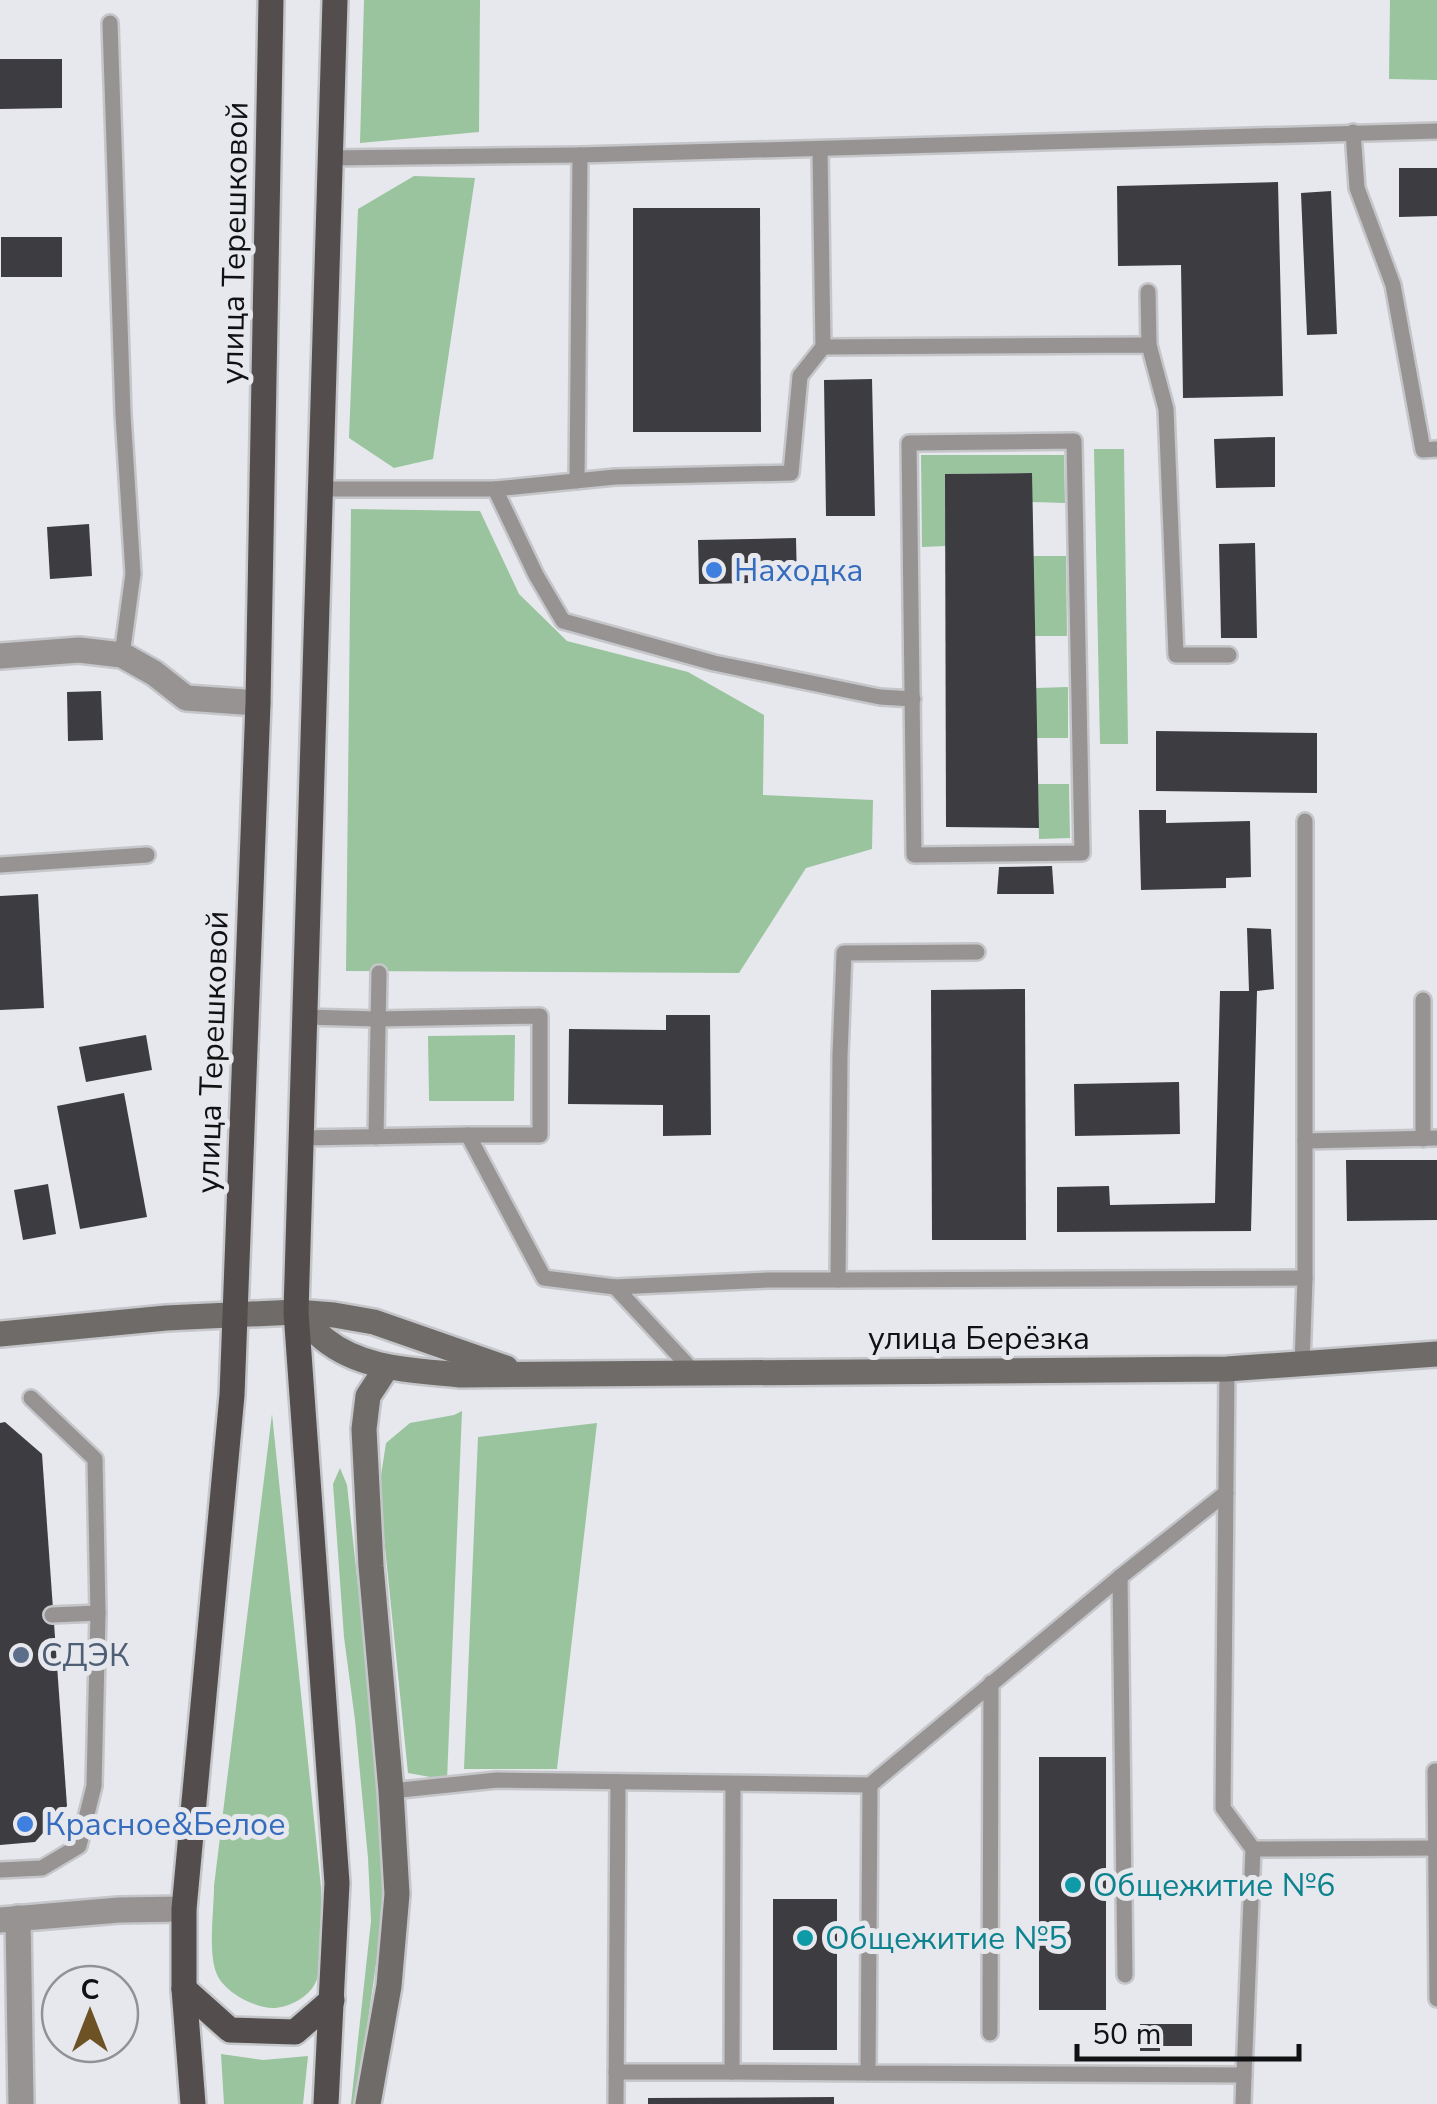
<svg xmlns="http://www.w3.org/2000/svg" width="1437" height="2104" viewBox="0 0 1437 2104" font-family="'Nunito Sans',sans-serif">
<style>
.green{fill:#99c49e}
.building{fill:#3c3c41}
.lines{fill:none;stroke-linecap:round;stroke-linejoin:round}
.lane-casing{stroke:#c5c6ca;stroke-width:20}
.street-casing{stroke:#c5c6ca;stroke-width:30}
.secondary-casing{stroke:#c5c6ca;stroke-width:30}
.primary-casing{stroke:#c5c6ca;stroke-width:30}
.lane{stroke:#969392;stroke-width:15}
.street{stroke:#969392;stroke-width:25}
.secondary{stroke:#6f6b69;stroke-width:25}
.primary{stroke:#534e4d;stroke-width:25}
.shop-dot{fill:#3f7fe0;stroke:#e7e8ed;stroke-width:4}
.service-dot{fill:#5c6f8a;stroke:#e7e8ed;stroke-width:4}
.culture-dot{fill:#0f9aa8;stroke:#e7e8ed;stroke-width:4}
.labels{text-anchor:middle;stroke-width:10;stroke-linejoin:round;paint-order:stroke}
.street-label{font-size:32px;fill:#101112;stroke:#e7e8ed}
.shop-label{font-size:32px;fill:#366cbe;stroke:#e7e8ed;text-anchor:start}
.service-label{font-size:32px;fill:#4e5e75;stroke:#e7e8ed;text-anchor:start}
.culture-label{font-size:32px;fill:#0d838f;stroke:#e7e8ed;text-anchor:start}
</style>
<rect width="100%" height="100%" fill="#e7e8ed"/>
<g class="green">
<polygon points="364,0 480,0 479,132 360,143"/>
<polygon points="1390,0 1437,0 1437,80 1389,79"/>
<polygon points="414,176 475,178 433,459 394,468 349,438 358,209"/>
<polygon points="1094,449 1124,449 1128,744 1100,744"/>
<polygon points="921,455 1064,455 1065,503 1032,502 1032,473 946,474 946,546 922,547"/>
<polygon points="351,509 480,511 519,594 567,641 688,672 764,715 763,795 873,800 872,849 806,868 739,973 346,971"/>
<polygon points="1032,556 1066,556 1067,636 1034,636"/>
<polygon points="1068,687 1068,738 1036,738 1035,688"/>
<polygon points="1038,784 1069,784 1070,838 1039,839"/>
<polygon points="515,1035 514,1101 429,1101 428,1036"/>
<polygon points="462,1411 447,1780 408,1773 379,1488 386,1443 410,1423 454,1415"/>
<path d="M272 1414 321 1887C321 1912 327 1968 313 1987 305 1999 287 2008 273 2008 254 2008 222 1991 216 1972 208 1950 214 1911 214 1886Z"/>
<polygon points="597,1423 557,1769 464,1769 478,1437"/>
<polygon points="340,1468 347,1485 387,1853 382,1922 356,2104 351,2104 371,1921 368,1858 355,1720 344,1637 333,1484"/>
<polygon points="221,2054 263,2060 308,2056 303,2104 224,2104"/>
</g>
<g class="building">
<polygon points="0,59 62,59 62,108 0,109"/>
<polygon points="1399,168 1437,168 1437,216 1399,217"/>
<polygon points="1278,182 1283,396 1183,398 1181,265 1118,266 1117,186"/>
<polygon points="1331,191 1337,334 1307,335 1301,193"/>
<polygon points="633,208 760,208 761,432 633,432"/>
<rect x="1" y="237" width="61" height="40"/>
<polygon points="872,379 875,516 826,516 824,380"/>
<polygon points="1275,437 1275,487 1216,488 1214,439"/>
<polygon points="1032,473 1039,828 946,827 945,474"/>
<polygon points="89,524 92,576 50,579 47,527"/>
<polygon points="796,538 797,582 699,584 698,540"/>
<polygon points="1255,543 1257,638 1221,638 1219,544"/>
<polygon points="101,691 103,740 68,741 67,692"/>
<polygon points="1156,731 1317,733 1317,793 1156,791"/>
<polygon points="1139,810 1166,810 1166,823 1250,821 1251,877 1226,878 1226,888 1141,890"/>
<polygon points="1052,866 1054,894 997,894 999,867"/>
<polygon points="38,894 44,1008 0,1010 0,896"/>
<polygon points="1247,928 1271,929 1274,989 1257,991 1251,1231 1057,1232 1057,1187 1109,1186 1110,1205 1215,1203 1220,991 1249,991"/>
<polygon points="1025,989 1026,1240 932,1240 931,990"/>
<polygon points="666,1015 710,1015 711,1135 663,1136 663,1105 568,1104 569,1029 666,1030"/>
<polygon points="146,1035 152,1070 86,1082 79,1047"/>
<polygon points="1179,1082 1180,1134 1075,1136 1074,1084"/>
<polygon points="124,1093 147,1217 80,1229 57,1106"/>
<polygon points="1346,1160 1437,1160 1437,1220 1347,1221"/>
<polygon points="48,1184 56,1234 23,1240 14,1190"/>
<polygon points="5,1422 42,1454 67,1806 35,1842 0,1845 0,1423"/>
<rect x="1039" y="1757" width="67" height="253"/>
<rect x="773" y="1899" width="64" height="151"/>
<polygon points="1140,2024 1192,2024 1192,2046 1160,2046 1160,2051 1140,2051"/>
<polygon points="834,2097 834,2104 648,2104 648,2098"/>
</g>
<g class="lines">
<defs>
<g id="lane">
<polyline points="110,23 123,414 133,574 122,655"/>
<polyline points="1353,132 1357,188 1393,285 1423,450 1437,449"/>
<polyline points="330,158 580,155 1437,131"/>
<polyline points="1148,292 1149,345"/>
<polyline points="823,347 1149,345 1166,409 1176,655 1229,655"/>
<polygon points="1074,441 1082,853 914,855 909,443"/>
<polyline points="577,481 580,155"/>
<polyline points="322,489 495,489 536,575 563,621 714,663 880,697 913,699"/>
<polyline points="495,489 615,477 791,473 800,376 823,347 820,149"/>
<polyline points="0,865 147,855"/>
<polyline points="977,952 844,953 840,1055 838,1280 1305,1278"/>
<polyline points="306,1017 377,1019 540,1016 540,1135 468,1135 544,1278 615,1287 770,1280 838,1280"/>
<polyline points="376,1137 379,973"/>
<polyline points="302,1138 468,1135"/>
<polyline points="1423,1139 1423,1000"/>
<polyline points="1305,1141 1437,1138"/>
<polyline points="615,1287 694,1372"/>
<polyline points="1302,1365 1305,1278 1305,821"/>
<polyline points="1227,1369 1223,1808 1253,1849 1244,2075"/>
<polyline points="1120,1577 1125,1975"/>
<polyline points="52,1615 98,1613"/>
<polyline points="1437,1771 1435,1771 1437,1999"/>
<polyline points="733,1784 732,2072 868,2073"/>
<polyline points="870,1785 868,2073 1244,2075 1243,2104"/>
<polyline points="391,1791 497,1780 870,1785 1120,1577 1226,1493"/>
<polyline points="1253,1849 1436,1848"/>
<polyline points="0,1870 42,1868 79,1846 94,1786 98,1613 95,1459 31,1398"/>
<polyline points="990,2033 991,1683"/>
<polyline points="616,2072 732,2072"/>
<polyline points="616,2104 618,1782"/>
</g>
<g id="street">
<polyline points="0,656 79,650 122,655 154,673 186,698 258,703"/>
<polyline points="18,1918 21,2104"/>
<polyline points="0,1920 119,1910 184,1909"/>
</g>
<g id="secondary">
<path d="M296 1312C305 1321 314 1331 324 1339 362 1370 414 1370 460 1375L1227 1369 1437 1354"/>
<polyline points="0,1334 166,1318 296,1312 334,1315 374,1322 506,1368"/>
<polyline points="368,2104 389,1986 397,1894 391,1791 371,1566 364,1429 368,1396 387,1367"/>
</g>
<g id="primary">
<polyline points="184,1989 230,2030 295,2032 332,2000"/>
<polyline points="193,2104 184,1989 184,1909 232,1395 258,703 271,0"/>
<polyline points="326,2104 337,1883 296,1312 335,0"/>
</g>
</defs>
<use href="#lane" class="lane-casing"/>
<use href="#street" class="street-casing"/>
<use href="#secondary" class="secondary-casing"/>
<use href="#primary" class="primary-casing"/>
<use href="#lane" class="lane"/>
<use href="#street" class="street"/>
<use href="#secondary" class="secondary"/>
<use href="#primary" class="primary"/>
</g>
<g class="shop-dot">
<circle cx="714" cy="570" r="10"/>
<circle cx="25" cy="1824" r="10"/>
</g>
<circle class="service-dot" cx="21" cy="1655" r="10"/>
<g class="culture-dot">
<circle cx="1073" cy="1885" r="10"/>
<circle cx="805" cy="1938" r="10"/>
</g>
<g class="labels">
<g class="street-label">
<text transform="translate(234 243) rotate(-89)" y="11">улица Терешковой</text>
<text transform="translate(212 1052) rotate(-88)" y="11">улица Терешковой</text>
<text x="979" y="1349">улица Берёзка</text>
</g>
<g class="shop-label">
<text x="734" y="581">Находка</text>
<text x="45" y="1835">Красное&amp;Белое</text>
</g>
<g class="service-label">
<text x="41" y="1666">СДЭК</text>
</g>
<g class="culture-label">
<text x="1093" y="1896">Общежитие №6</text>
<text x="825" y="1949">Общежитие №5</text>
</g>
</g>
<g transform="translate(90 2014)"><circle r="48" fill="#e7e8ed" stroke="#919295" stroke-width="2.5"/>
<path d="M0-8L18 38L0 25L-18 38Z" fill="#6d5225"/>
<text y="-15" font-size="28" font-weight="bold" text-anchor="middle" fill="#101112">С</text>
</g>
<path d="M1077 2044v15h222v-15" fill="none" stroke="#101112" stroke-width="5"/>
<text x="1092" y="2044" font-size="30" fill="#101112" stroke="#e7e8ed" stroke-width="8" paint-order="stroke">50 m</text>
</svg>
